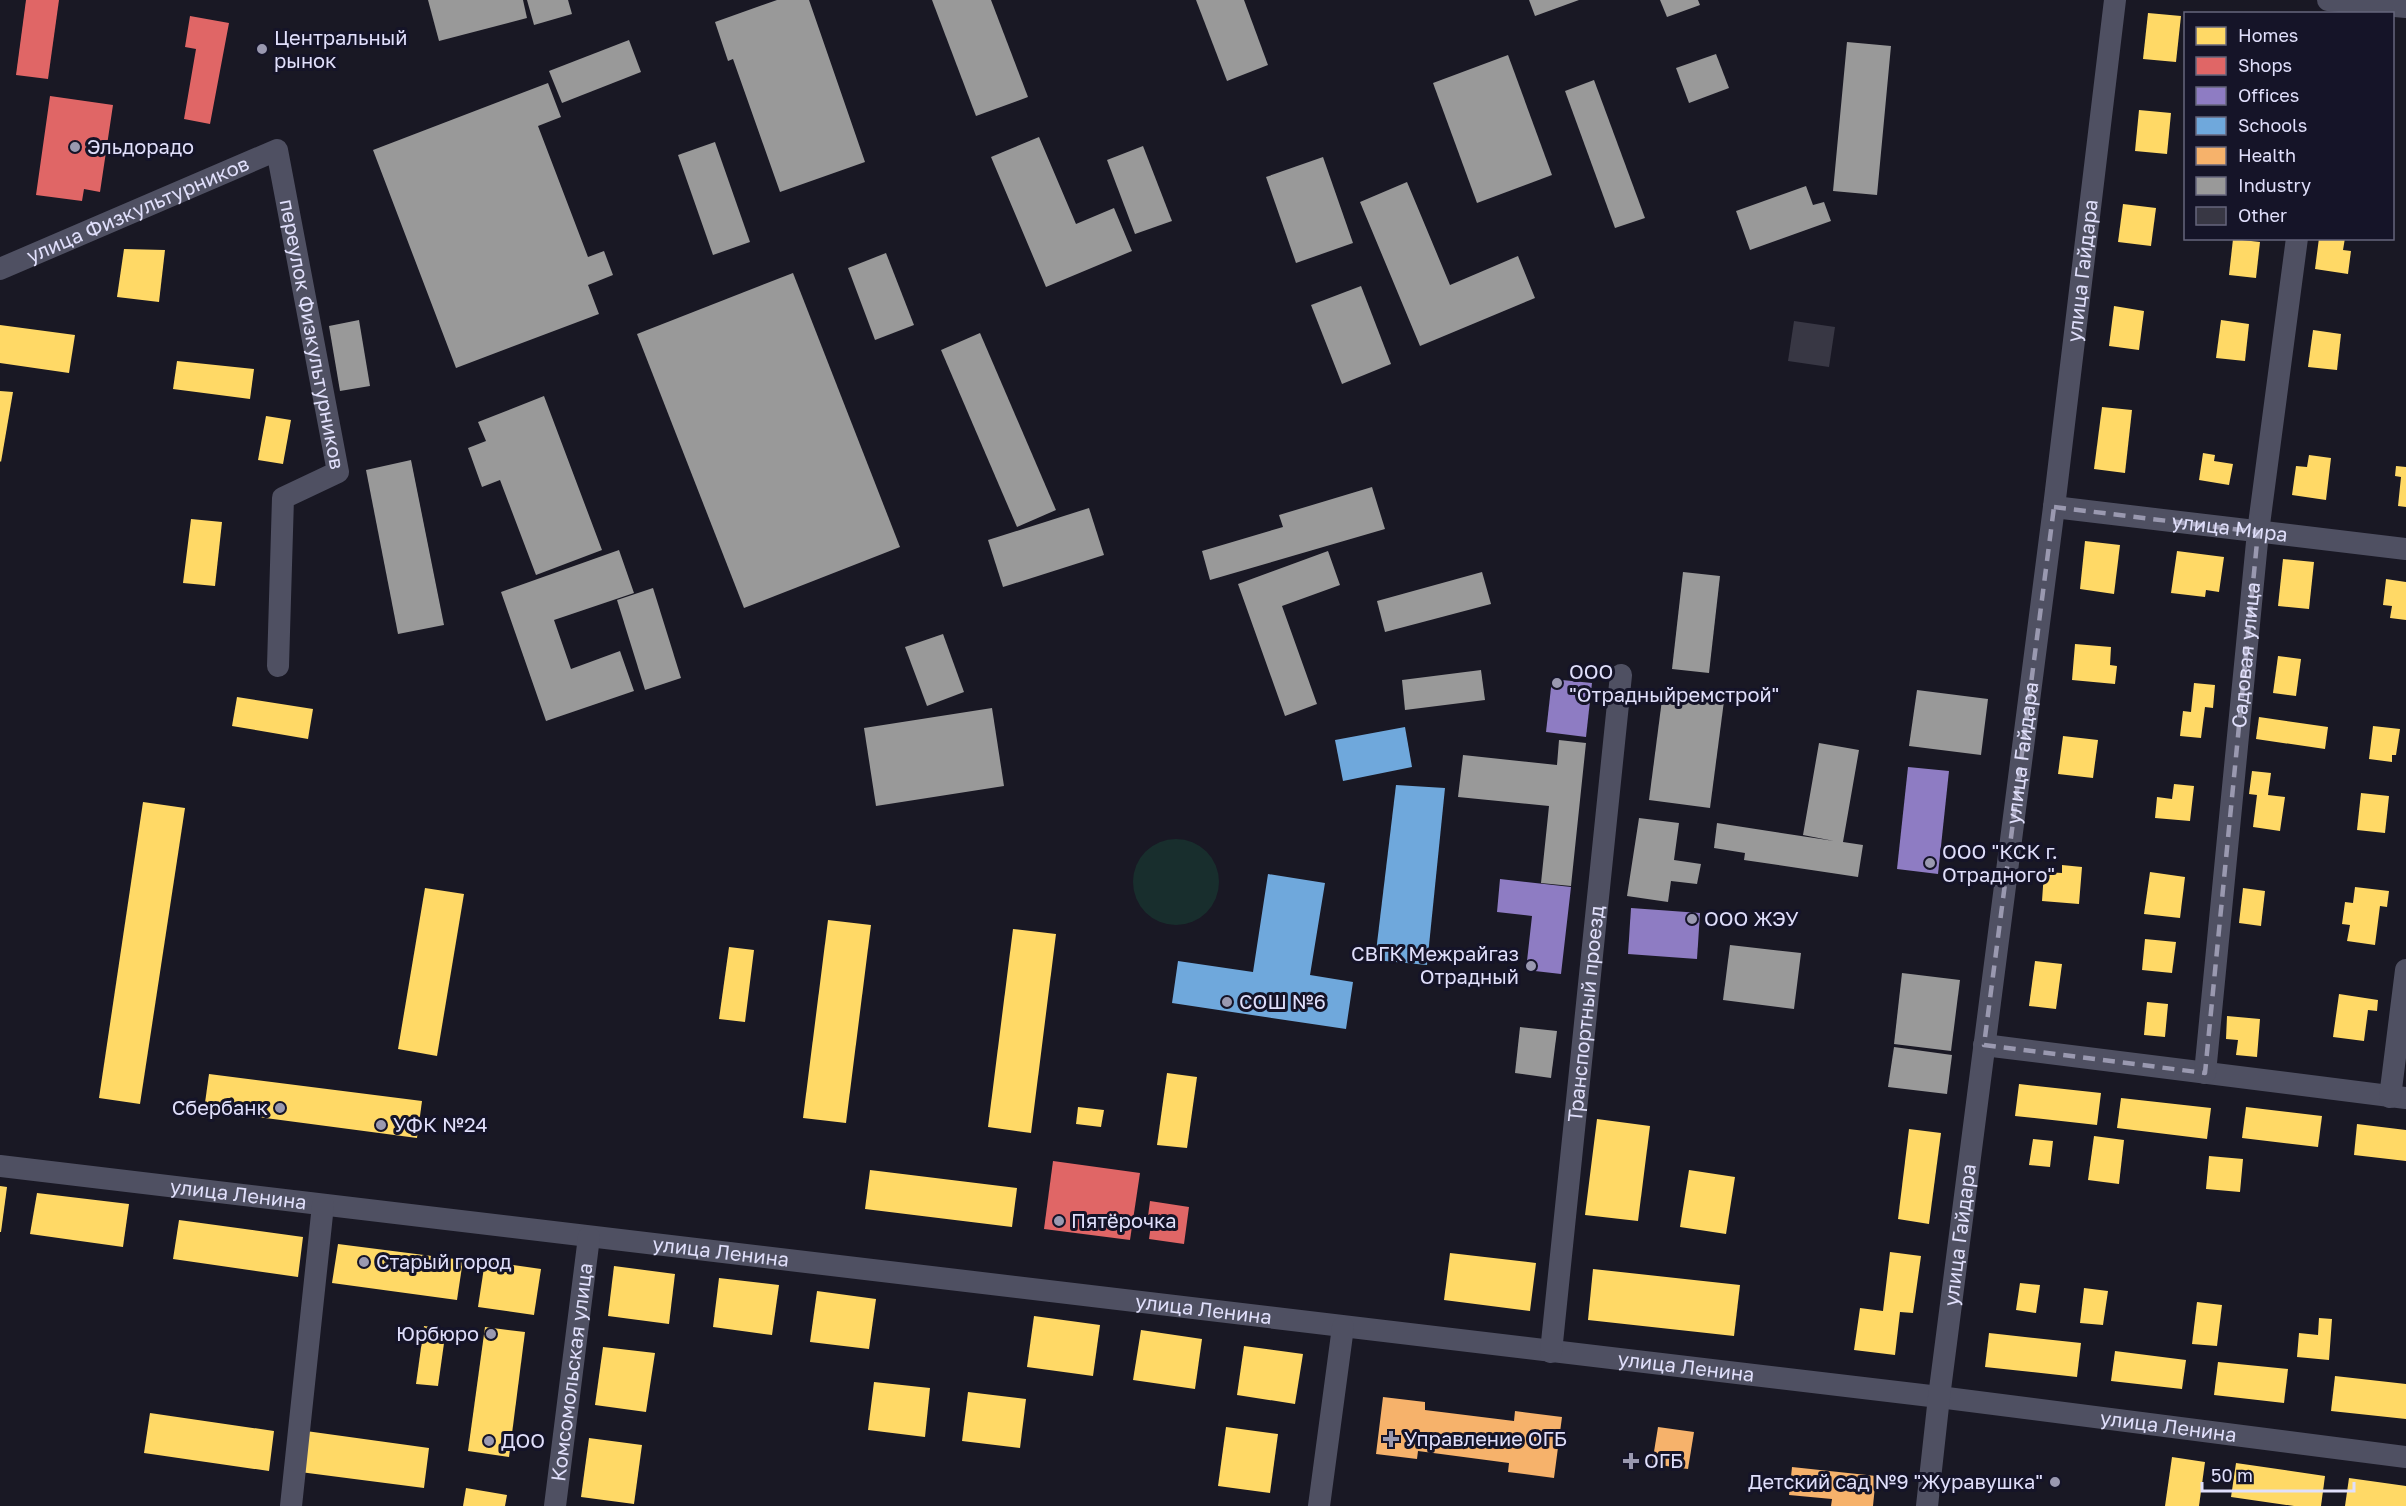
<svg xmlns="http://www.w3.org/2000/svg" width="2406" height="1506" viewBox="0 0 2406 1506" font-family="'Golos Text',sans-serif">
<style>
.green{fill:#182e2d}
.homes{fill:#ffd966}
.shops{fill:#e06666}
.offices{fill:#8e7cc3}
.schools{fill:#6fa8dc}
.health{fill:#f6b26b}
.industry{fill:#999}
.building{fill:#383744}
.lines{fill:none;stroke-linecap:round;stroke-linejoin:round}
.street{stroke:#4f5062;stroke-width:22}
.marked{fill:none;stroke:#9a99b0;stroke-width:4.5;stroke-dasharray:12 8;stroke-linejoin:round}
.poi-dot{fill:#9a99b0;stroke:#151428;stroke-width:2}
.labels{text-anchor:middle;stroke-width:6;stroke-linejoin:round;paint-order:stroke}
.poi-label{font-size:20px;fill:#e0dffb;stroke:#151428;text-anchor:start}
.street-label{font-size:20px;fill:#e0dffb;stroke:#151428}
</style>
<rect width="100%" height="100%" fill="#191824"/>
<circle class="green" cx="1176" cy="882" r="43"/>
<g class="homes">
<polygon points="2148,13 2181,16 2176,62 2143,59"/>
<polygon points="2139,110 2171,113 2167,154 2135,151"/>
<polygon points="2123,204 2156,208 2151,246 2118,242"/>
<polygon points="2319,238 2345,238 2343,250 2351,251 2348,274 2315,269"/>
<polygon points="2233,239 2260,242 2256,278 2229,275"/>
<polygon points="124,249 165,250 159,302 117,297"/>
<polygon points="2114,306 2144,311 2139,350 2109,346"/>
<polygon points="2221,320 2249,324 2245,361 2216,358"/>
<polygon points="0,325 75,335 69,373 0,363"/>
<polygon points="2313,330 2341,334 2337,370 2308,367"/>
<polygon points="177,361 254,369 250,399 173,389"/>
<polygon points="0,391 13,392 1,462 0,461"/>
<polygon points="2102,407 2132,410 2125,473 2094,469"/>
<polygon points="266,416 291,420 283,464 258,460"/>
<polygon points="2203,453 2215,455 2214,461 2233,464 2229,485 2199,480"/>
<polygon points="2309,455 2331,458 2326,500 2292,495 2296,466 2307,467"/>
<polygon points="2396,466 2406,467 2406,507 2398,506 2401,477 2395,476"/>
<polygon points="191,519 222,522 215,586 183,583"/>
<polygon points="2085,541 2120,545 2114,594 2080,589"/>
<polygon points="2177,551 2224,557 2219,592 2206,590 2205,597 2171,593"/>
<polygon points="2283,559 2314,562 2309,609 2278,606"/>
<polygon points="2386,579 2406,582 2406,620 2390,618 2392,606 2383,605"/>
<polygon points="2075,644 2111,647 2110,665 2117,666 2115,684 2072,680"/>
<polygon points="2278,656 2301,659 2296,696 2273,693"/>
<polygon points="2194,683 2215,685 2213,708 2205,707 2201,738 2180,736 2183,711 2191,712"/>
<polygon points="237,697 313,709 308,739 232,726"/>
<polygon points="2259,717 2328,727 2325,749 2256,739"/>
<polygon points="2373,726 2400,729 2396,755 2392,755 2392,762 2369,759"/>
<polygon points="2063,736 2098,740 2093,778 2058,774"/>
<polygon points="2252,771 2271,773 2268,795 2285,797 2280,831 2253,827 2257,795 2249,794"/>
<polygon points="2174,784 2194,786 2190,821 2155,818 2157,797 2172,799"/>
<polygon points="2361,793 2389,796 2385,833 2357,830"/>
<polygon points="143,802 185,808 140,1104 99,1098"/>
<polygon points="2062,865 2082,867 2079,904 2042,901 2044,872 2062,873"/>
<polygon points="2150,872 2185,877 2180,918 2144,914"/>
<polygon points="2355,887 2389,891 2387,907 2380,906 2375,945 2347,941 2350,925 2342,924 2345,902 2353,903"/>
<polygon points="425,888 464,894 437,1056 398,1049"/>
<polygon points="2243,888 2265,891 2261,926 2239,923"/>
<polygon points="828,920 871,925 846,1123 803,1118"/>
<polygon points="1013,929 1056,934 1031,1133 988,1127"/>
<polygon points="2145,939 2176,942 2172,973 2142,970"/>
<polygon points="729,947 754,950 745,1022 719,1019"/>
<polygon points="2035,961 2062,964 2056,1009 2029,1006"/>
<polygon points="2339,994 2378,1000 2377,1011 2368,1010 2364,1041 2333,1037"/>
<polygon points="2147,1002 2168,1004 2165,1037 2144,1035"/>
<polygon points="2227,1016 2260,1019 2257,1057 2236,1055 2238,1040 2226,1039"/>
<polygon points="1167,1073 1197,1077 1187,1148 1157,1145"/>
<polygon points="209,1074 422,1101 417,1138 204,1110"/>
<polygon points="2019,1084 2101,1093 2097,1125 2015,1116"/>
<polygon points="2121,1098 2211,1108 2207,1139 2117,1128"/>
<polygon points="1078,1107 1104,1110 1101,1127 1076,1124"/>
<polygon points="2246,1107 2322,1116 2318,1147 2242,1138"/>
<polygon points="1597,1119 1650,1126 1638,1221 1585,1215"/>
<polygon points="2357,1124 2406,1130 2406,1161 2354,1155"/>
<polygon points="1909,1129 1941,1133 1929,1224 1898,1219"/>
<polygon points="2094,1136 2124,1140 2119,1184 2088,1180"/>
<polygon points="2033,1139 2053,1141 2050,1167 2029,1165"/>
<polygon points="2209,1156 2243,1159 2240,1192 2206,1189"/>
<polygon points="870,1170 1017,1188 1012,1227 865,1209"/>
<polygon points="1689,1170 1735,1177 1726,1234 1680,1227"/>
<polygon points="0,1186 7,1187 1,1232 0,1232"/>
<polygon points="37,1193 129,1204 123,1247 30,1234"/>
<polygon points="179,1220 303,1237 298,1277 173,1259"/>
<polygon points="338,1244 463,1260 457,1300 332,1283"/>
<polygon points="1890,1252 1921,1256 1913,1313 1900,1312 1895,1355 1854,1350 1860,1308 1883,1311"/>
<polygon points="1450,1253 1536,1263 1530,1311 1444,1300"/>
<polygon points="485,1261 541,1269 534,1315 478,1307"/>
<polygon points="614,1266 675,1274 669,1324 608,1316"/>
<polygon points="1593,1269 1740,1285 1734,1336 1588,1320"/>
<polygon points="719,1278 779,1285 772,1335 713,1327"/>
<polygon points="2020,1283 2040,1285 2036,1313 2016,1310"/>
<polygon points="2084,1288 2108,1291 2103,1325 2080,1323"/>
<polygon points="817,1291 876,1299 869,1349 810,1342"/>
<polygon points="2197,1302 2222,1305 2217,1346 2192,1344"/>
<polygon points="1034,1316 1100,1325 1093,1376 1027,1367"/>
<polygon points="2319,1318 2332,1319 2329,1360 2297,1357 2299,1333 2318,1335"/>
<polygon points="424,1326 446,1329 438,1386 416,1384"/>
<polygon points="485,1327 525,1332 509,1457 468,1451"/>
<polygon points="1141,1330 1202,1339 1195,1389 1133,1380"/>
<polygon points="1989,1333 2081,1343 2077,1377 1985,1367"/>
<polygon points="1244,1346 1303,1354 1295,1404 1237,1395"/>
<polygon points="603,1347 655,1353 646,1412 595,1405"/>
<polygon points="2115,1351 2186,1360 2182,1389 2111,1381"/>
<polygon points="2218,1362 2288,1369 2284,1403 2214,1395"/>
<polygon points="2335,1376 2406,1384 2406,1419 2331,1411"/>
<polygon points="874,1382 930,1388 925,1437 868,1430"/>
<polygon points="968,1392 1026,1399 1020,1448 962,1441"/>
<polygon points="150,1413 274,1431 269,1471 144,1453"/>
<polygon points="1226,1427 1278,1434 1270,1493 1218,1486"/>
<polygon points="306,1431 429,1448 424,1488 300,1472"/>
<polygon points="589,1438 642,1445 634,1504 581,1497"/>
<polygon points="2172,1457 2205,1462 2199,1506 2165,1506"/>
<polygon points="2236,1463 2325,1476 2321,1506 2294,1506 2231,1497"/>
<polygon points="2349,1478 2406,1486 2406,1506 2345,1506"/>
<polygon points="466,1488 507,1495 505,1506 463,1506"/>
</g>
<g class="shops">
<polygon points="26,0 59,0 48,79 16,75"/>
<polygon points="190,16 229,23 210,124 184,119 196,49 185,47"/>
<polygon points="50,96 113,105 100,192 84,189 82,201 36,195"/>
<polygon points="1053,1161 1140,1173 1130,1240 1044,1229"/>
<polygon points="1150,1201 1189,1207 1184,1244 1149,1239 1151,1225 1147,1224"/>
</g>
<g class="offices">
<polygon points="1552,679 1592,683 1586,737 1546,732"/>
<polygon points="1908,767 1949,771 1938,874 1897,869"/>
<polygon points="1500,879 1571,887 1561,974 1526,970 1532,916 1497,912"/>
<polygon points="1631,908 1700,913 1697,959 1628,954"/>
</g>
<g class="schools">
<polygon points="1405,727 1412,767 1343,781 1335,740"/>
<polygon points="1396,785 1445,788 1427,965 1375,960"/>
<polygon points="1268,874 1325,883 1310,975 1353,982 1346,1029 1172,1003 1178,961 1253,972"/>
</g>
<g class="health">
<polygon points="1383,1397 1425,1402 1425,1410 1514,1421 1515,1411 1562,1417 1554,1478 1508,1472 1509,1463 1418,1451 1417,1459 1376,1454"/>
<polygon points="1658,1427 1694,1432 1688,1469 1652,1464"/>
<polygon points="1792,1467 1876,1476 1873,1506 1831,1506 1832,1499 1789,1495"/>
</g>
<g class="industry">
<polygon points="428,0 523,0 527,18 439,41"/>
<polygon points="527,0 568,0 572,14 534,25"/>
<polygon points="777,0 809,0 865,162 780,192 733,59 728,61 715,22"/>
<polygon points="932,0 991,0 1028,97 976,116"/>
<polygon points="1196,0 1244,0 1268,65 1227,81"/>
<polygon points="1529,0 1579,0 1535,16"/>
<polygon points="1660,0 1698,0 1700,5 1667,17"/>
<polygon points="629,40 641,72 562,103 549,71"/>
<polygon points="1847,42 1891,46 1877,195 1833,191"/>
<polygon points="1716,54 1729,88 1689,103 1676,68"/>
<polygon points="1508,55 1552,175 1477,203 1433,83"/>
<polygon points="1594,80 1645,218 1615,228 1565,91"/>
<polygon points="548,83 561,117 538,126 588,257 604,251 613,275 588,285 599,314 456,368 373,150"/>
<polygon points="1039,137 1076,224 1114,208 1132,251 1046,287 991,157"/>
<polygon points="715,142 750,242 713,255 678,155"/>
<polygon points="1143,146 1172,221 1135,234 1107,160"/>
<polygon points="1323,157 1353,243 1296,263 1266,177"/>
<polygon points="1407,182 1450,285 1518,256 1535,298 1420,346 1360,202"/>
<polygon points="1806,186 1813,205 1824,202 1831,221 1750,250 1736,211"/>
<polygon points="886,253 914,325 875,340 848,268"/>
<polygon points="793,273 900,547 744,608 637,334"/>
<polygon points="1361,286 1391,364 1342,384 1311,305"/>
<polygon points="359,320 370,386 340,391 329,326"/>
<polygon points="980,333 1056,510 1017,527 941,350"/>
<polygon points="544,396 602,550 536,575 500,480 482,487 468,448 486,441 478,422"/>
<polygon points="411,460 444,625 398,634 366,470"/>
<polygon points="1372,487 1385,529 1210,580 1202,551 1283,527 1279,515"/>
<polygon points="1089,508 1104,555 1003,587 988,540"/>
<polygon points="619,550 634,593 554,620 571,669 620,651 634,691 546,721 501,592"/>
<polygon points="1328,551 1340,585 1282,606 1317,704 1285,716 1238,584"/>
<polygon points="1482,572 1491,604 1385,632 1377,601"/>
<polygon points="1683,572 1720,576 1709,673 1672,669"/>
<polygon points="653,588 681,678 645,690 617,600"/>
<polygon points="943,634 964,692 927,706 905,647"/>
<polygon points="1481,670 1485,700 1405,710 1402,680"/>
<polygon points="1917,690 1988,699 1981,755 1909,746"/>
<polygon points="1663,692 1724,701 1710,808 1649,800"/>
<polygon points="992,708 1004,786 876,806 864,728"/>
<polygon points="1559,740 1586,743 1571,886 1541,883 1549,806 1458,797 1463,755 1557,765"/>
<polygon points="1819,743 1859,750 1843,842 1863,845 1858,877 1744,860 1745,853 1714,848 1717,823 1834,841 1803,835"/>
<polygon points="1639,818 1679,823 1674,860 1701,864 1697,884 1671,881 1668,902 1627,896"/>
<polygon points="1730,945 1801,953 1794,1009 1723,1000"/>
<polygon points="1902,973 1960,980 1951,1051 1894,1044"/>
<polygon points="1520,1027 1557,1031 1551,1078 1515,1073"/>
<polygon points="1894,1047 1952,1055 1947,1094 1888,1087"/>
</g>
<polygon class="building" points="1794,321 1835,327 1829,367 1788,361"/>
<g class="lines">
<g class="street">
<polyline points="2328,0 2406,7"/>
<path id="s1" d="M0 269 277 150 338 472 283 498 278 666"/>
<path id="s2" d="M2054 507 2406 549"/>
<polyline points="1984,1045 2406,1098"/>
<path id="s3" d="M2205 1073 2258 532 2297 238"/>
<polyline points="2390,1097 2406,970"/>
<path id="s4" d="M0 1166 1939 1397 2406 1457"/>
<path id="s5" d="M1551 1352 1621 675"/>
<polyline points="291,1506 323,1205"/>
<path id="s6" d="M555 1506 589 1237"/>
<polyline points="1319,1506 1343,1327"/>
<path id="s7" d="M1927 1506 1939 1397 2054 507 2115 0"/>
</g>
</g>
<path class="marked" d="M2054 507 2258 532 2205 1073 1984 1045Z"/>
<g class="poi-dot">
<circle cx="262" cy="49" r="6"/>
<circle cx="75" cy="147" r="6"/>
<circle cx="1557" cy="683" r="6"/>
<circle cx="1930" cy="863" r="6"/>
<circle cx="1692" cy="919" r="6"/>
<circle cx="1531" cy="966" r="6"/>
<circle cx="1227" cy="1002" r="6"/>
<circle cx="280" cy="1108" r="6"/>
<circle cx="381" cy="1125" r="6"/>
<circle cx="1059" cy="1221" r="6"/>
<circle cx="364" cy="1262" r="6"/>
<circle cx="491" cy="1334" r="6"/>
<path d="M1388 1430h6v6h6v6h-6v6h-6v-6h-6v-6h6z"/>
<circle cx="489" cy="1441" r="6"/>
<path d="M1628 1452h6v6h6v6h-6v6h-6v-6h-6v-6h6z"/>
<circle cx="2055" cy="1482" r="6"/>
</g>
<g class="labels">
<g class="poi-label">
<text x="274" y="45">Центральный<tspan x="274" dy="23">рынок</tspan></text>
<text x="87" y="154">Эльдорадо</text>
<text x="1569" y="679">ООО<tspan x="1569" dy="23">"Отрадныйремстрой"</tspan></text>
<text x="1942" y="859">ООО "КСК г.<tspan x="1942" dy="23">Отрадного"</tspan></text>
<text x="1704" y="926">ООО ЖЭУ</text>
<text x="1519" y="961" text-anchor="end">СВГК Межрайгаз<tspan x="1519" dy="23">Отрадный</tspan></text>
<text x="1239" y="1009">СОШ №6</text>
<text x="268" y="1115" text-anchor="end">Сбербанк</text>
<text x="393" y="1132">УФК №24</text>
<text x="1071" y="1228">Пятёрочка</text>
<text x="376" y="1269">Старый город</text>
<text x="479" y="1341" text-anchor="end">Юрбюро</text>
<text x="1404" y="1446">Управление ОГБ</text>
<text x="501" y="1448">ДОО</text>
<text x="1644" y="1468">ОГБ</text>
<text x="2043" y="1489" text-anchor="end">Детский сад №9 "Журавушка"</text>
</g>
<g class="street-label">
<text dy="7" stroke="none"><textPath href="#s1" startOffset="150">улица Физкультурников</textPath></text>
<text dy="7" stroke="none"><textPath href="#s7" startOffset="1245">улица Гайдара</textPath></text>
<text dy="7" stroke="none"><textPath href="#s1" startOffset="489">переулок Физкультурников</textPath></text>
<text dy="7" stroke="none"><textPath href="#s2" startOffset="177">улица Мира</textPath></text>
<text dy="7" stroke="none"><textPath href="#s3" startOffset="420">Садовая улица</textPath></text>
<text dy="7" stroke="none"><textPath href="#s7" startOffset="759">улица Гайдара</textPath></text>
<text dy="7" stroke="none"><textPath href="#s5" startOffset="340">Транспортный проезд</textPath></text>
<text dy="7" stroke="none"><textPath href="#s4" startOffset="240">улица Ленина</textPath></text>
<text dy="7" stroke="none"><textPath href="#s7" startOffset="273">улица Гайдара</textPath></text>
<text dy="7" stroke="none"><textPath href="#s4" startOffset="726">улица Ленина</textPath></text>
<text dy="7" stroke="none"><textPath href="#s4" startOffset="1212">улица Ленина</textPath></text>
<text dy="7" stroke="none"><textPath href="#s4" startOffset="1698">улица Ленина</textPath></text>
<text dy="7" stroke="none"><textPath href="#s6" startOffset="135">Комсомольская улица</textPath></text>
<text dy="7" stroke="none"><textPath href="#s4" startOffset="2184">улица Ленина</textPath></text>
</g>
</g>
<rect x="2184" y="12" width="210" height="228" fill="#151428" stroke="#66657c" stroke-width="1.5"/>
<rect x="2196" y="27" width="30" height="18" fill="#ffd966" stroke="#66657c" stroke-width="1.5"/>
<text x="2238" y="42" font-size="18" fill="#e0dffb">Homes</text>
<rect x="2196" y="57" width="30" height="18" fill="#e06666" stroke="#66657c" stroke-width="1.5"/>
<text x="2238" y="72" font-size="18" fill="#e0dffb">Shops</text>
<rect x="2196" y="87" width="30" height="18" fill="#8e7cc3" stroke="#66657c" stroke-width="1.5"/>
<text x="2238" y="102" font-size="18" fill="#e0dffb">Offices</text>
<rect x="2196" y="117" width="30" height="18" fill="#6fa8dc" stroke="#66657c" stroke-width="1.5"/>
<text x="2238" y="132" font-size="18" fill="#e0dffb">Schools</text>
<rect x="2196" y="147" width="30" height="18" fill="#f6b26b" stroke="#66657c" stroke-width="1.5"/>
<text x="2238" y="162" font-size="18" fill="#e0dffb">Health</text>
<rect x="2196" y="177" width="30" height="18" fill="#999999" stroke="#66657c" stroke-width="1.5"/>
<text x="2238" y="192" font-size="18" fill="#e0dffb">Industry</text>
<rect x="2196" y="207" width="30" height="18" fill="#383744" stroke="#66657c" stroke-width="1.5"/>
<text x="2238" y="222" font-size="18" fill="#e0dffb">Other</text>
<path d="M2202 1482v9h152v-9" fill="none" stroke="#e0dffb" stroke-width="3"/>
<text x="2211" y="1482" font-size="18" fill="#e0dffb" stroke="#151428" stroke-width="4.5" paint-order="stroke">50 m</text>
</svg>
